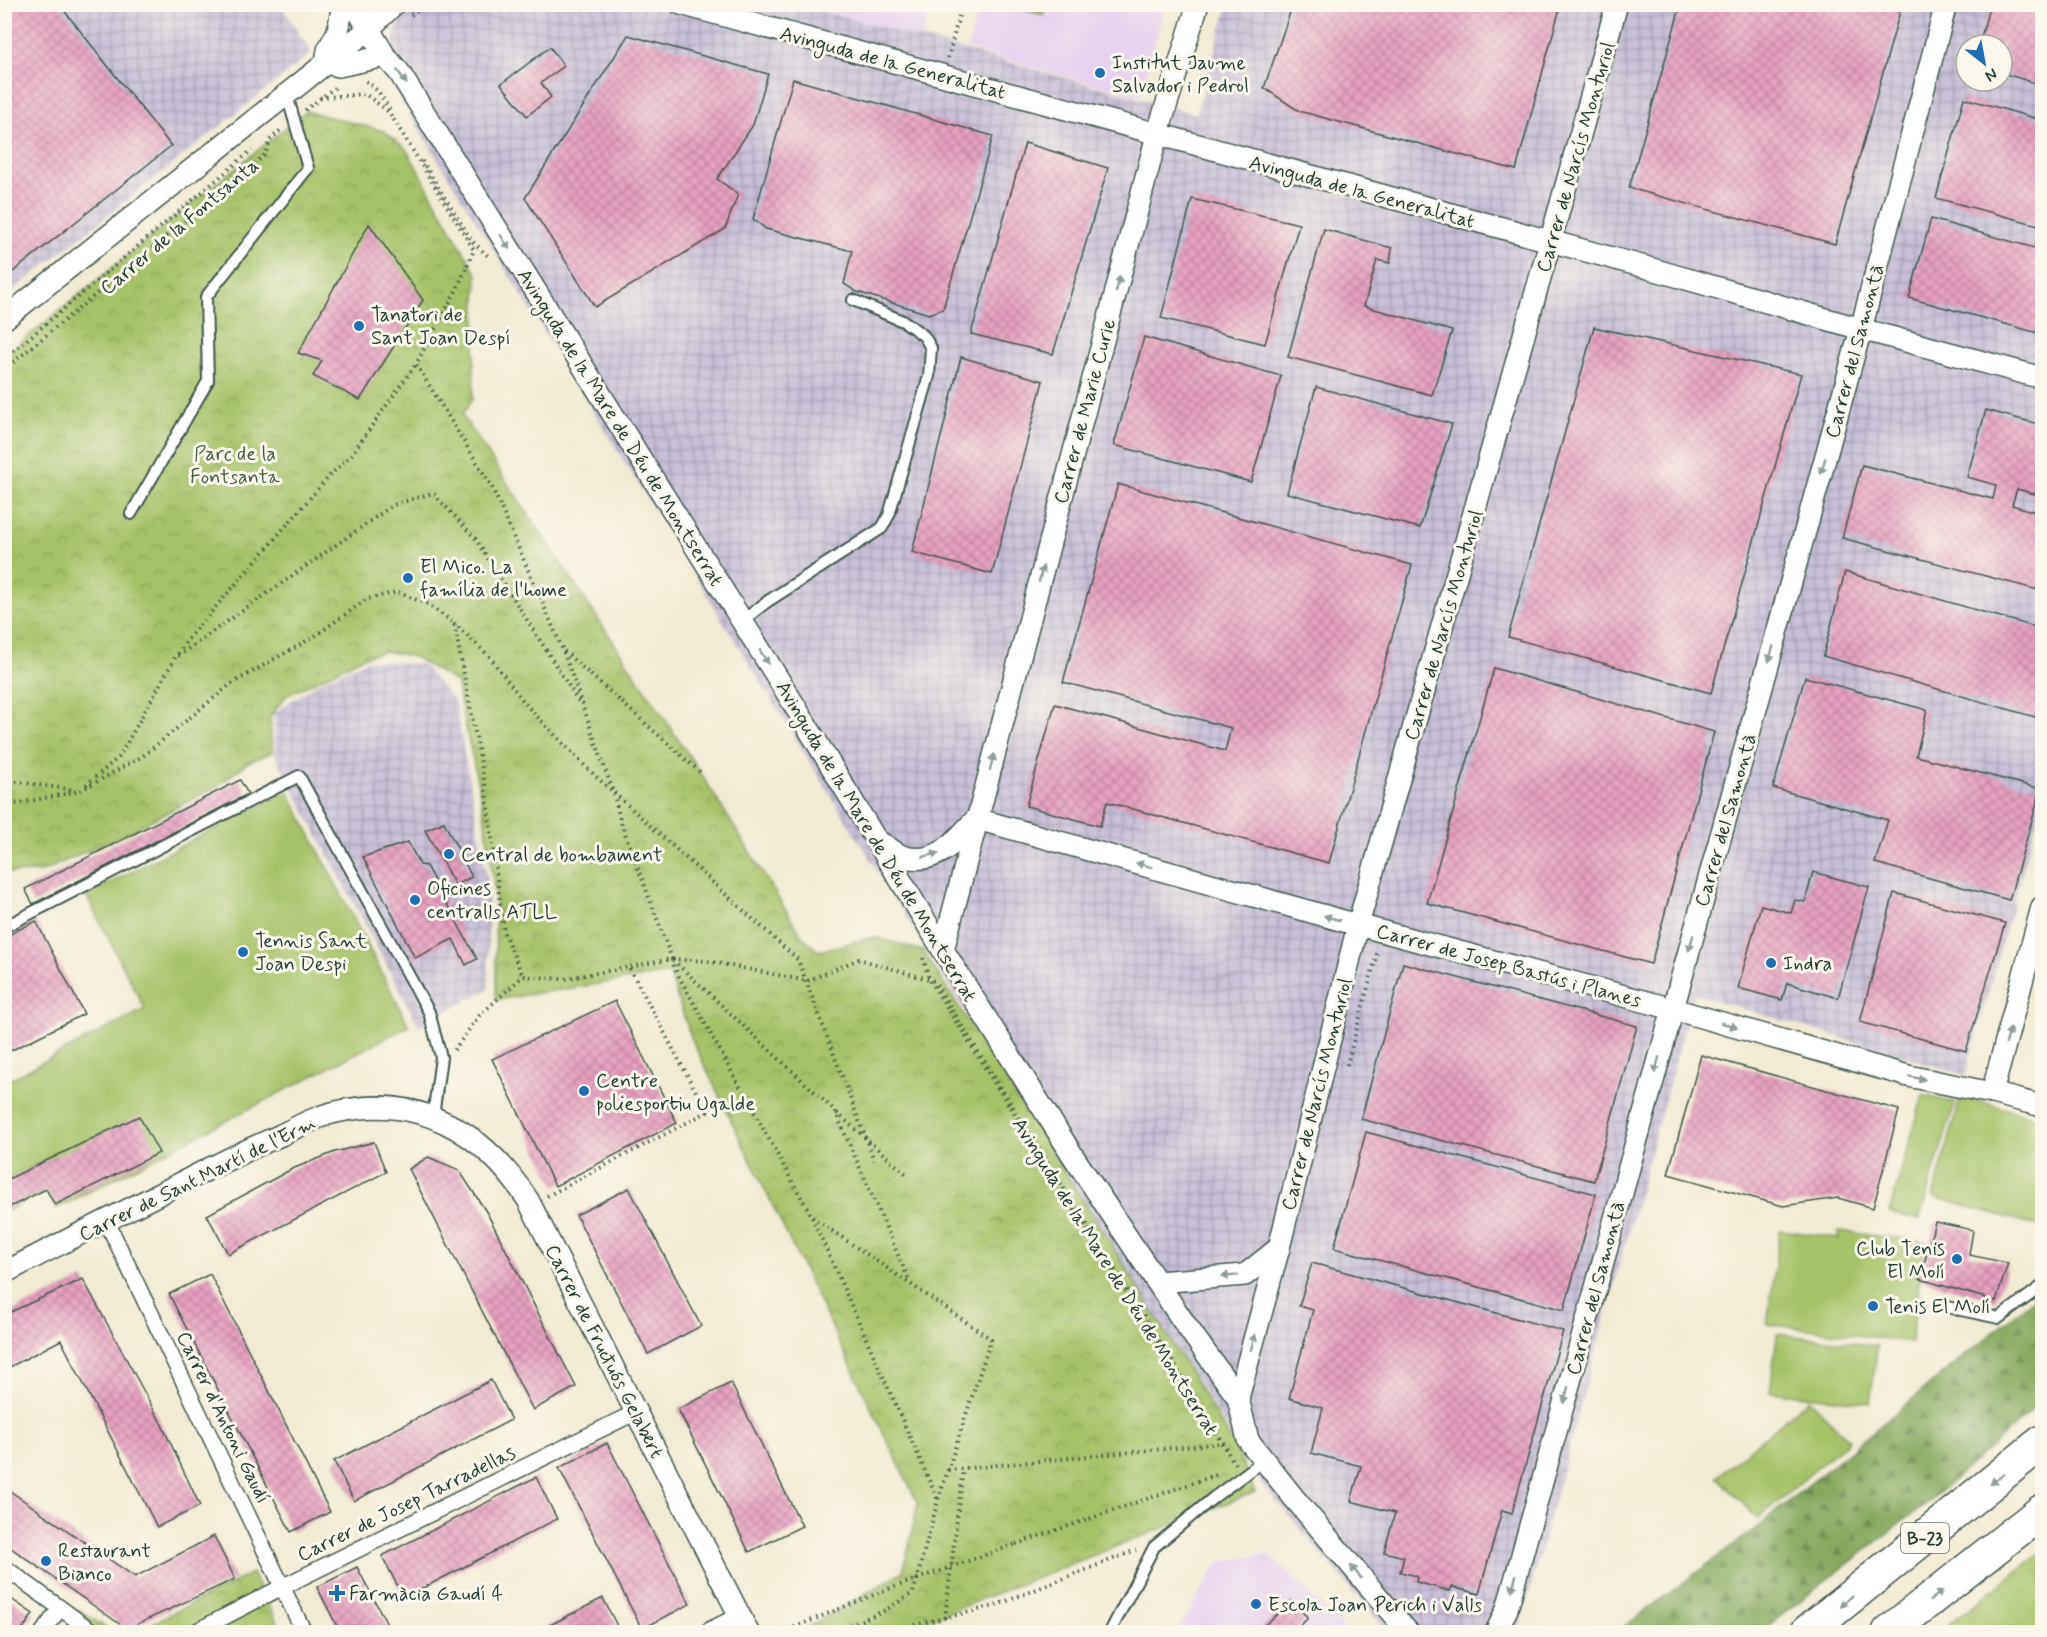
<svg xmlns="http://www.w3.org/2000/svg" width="2047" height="1637" viewBox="0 0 2047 1637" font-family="Mynerve,sans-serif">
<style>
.built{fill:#e7d2ef}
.industrial{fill:url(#industrial-grid);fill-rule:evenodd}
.grass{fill:#a6c268;stroke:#62804e;stroke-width:1.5}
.forest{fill:url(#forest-firs);stroke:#527248;stroke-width:1.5}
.park{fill:url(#park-crowns);stroke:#62804e;stroke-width:1.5}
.building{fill:url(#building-cross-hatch)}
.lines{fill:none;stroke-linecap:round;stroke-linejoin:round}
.service-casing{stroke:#3f574c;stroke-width:14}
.pedestrian-casing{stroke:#3f574c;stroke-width:18}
.minor-casing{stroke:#3f574c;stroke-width:24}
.motorway-casing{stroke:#3f574c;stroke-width:36}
.path{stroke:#3f574c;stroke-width:4;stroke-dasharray:1.5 4.5;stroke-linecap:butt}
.service{stroke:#fff;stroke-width:10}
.pedestrian{stroke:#fff;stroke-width:15}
.minor{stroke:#fff;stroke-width:21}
.motorway{stroke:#fff;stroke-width:33}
.path-bridge{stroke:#3f574c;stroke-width:4;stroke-dasharray:1.5 4.5;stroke-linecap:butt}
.oneway{fill:#8f9e9a}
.poi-dot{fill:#1f6fb2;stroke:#fbf7ec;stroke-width:2}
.labels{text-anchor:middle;stroke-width:6;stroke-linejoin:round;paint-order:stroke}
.shield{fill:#fbf7ec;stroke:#61756b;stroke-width:1.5}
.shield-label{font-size:18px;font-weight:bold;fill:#1f3d34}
.street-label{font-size:20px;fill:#1f3d34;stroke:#fbf7ec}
.poi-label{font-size:20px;fill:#1f3d34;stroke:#fbf7ec;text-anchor:start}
.park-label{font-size:20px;fill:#415e41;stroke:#fbf7ec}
</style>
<defs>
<pattern id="industrial-grid" width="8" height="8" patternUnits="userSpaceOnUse" patternTransform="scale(1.5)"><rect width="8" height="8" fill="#c8bfd8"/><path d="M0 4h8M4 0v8" fill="none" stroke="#a29cb0"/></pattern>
<pattern id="forest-firs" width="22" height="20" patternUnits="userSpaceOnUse" patternTransform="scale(1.5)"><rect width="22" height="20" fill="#84a85c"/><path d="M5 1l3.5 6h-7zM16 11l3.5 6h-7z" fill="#6b8a4d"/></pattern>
<pattern id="park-crowns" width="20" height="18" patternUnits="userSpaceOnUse" patternTransform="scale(1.5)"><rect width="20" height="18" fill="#a6c268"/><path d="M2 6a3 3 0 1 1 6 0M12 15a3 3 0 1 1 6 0" fill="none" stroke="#879f56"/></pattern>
<pattern id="building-cross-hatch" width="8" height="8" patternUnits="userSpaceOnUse" patternTransform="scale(1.5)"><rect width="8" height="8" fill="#e8a1c1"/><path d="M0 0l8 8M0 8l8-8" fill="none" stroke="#bb849e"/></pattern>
</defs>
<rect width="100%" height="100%" fill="#fbf7ec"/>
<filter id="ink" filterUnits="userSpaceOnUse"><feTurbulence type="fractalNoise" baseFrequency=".0167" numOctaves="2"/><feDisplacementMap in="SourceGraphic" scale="12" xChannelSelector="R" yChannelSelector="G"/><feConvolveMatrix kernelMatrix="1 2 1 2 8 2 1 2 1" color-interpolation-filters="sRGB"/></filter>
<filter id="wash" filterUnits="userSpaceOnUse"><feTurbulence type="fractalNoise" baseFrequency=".008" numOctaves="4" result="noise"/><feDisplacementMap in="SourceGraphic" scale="24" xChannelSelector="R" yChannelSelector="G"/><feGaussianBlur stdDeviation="1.35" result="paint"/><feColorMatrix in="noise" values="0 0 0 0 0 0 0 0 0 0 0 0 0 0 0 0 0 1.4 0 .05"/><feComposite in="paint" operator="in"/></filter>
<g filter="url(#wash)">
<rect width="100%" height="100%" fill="#f2ebd3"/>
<g class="built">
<polygon points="802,5 931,5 922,38"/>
<polygon points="979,5 1165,5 1140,97 967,49"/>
<polygon points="1268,1554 1348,1632 1177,1632 1219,1562"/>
</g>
<g class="industrial">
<polygon points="5,5 281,5 312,53 5,297"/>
<path d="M402 5H801L1196 114 1228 5H2042V801L1965 1075 1694 994 1518 1632H1388L1262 1484 891 893 385 74ZM1966 45H2002V81H1966Z"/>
<polygon points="368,660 422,664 455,702 488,883 489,989 419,1026 275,755 274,713 319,682"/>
</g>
<g class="grass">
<polygon points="1007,5 1047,5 1044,15"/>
<polygon points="288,791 409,1026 56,1209 46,1190 5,1212 5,1082 145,1009 86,895"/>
<polygon points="1923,1095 1955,1103 1919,1220 1889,1213"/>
<polygon points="1961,1096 2042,1119 2042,1227 1933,1197"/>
<polygon points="1780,1230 1839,1238 1839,1231 1925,1242 1911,1342 1767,1324"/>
<polygon points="1777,1334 1877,1346 1870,1403 1770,1392"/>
<polygon points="1809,1399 1849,1440 1758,1519 1717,1477"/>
<polygon points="2042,1552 2042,1632 1939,1632"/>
</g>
<polygon class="forest" points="2042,1292 2042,1402 1933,1498 1760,1632 1617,1632 1755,1529"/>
<g class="park">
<polygon points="306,111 384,131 406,149 477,275 473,398 462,415 700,772 802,936 818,951 874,937 923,951 1133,1279 1235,1446 1255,1492 898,1632 799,1632 903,1572 918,1504 692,1040 669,973 496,1000 495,894 483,807 456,682 414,657 385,651 361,658 286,696 270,717 272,752 247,763 216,787 125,834 41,872 5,873 5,355"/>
<polygon points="252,1573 282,1632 135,1632"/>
<polygon points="79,1610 112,1632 64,1632"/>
</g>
<g id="blocks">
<g class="building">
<polygon points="4,4 59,4 171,146 4,279"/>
<polygon points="1293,4 1561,4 1516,170 1299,111 1264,88"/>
<polygon points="1681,4 1902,4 1835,244 1629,188"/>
<polygon points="1990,4 2042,4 2042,85 2002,73 2002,45 1979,45"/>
<polygon points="628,35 768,74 753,125 717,179 738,194 725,229 595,307 525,198"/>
<polygon points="550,47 564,66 541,83 551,97 527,116 501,84"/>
<polygon points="793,79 993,136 943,309 929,314 857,292 844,284 852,251 766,229 753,219"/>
<polygon points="1964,98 2042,120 2042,226 1936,198"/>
<polygon points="1025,143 1108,168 1053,354 971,334"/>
<polygon points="1192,199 1299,224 1265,344 1161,318"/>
<polygon points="1931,219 2042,250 2042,334 1909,298"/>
<polygon points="369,224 423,300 360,400 313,376 322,361 298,353"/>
<polygon points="1324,229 1392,248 1390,263 1377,260 1364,306 1452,331 1432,395 1288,357"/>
<polygon points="1594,327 1801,374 1711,693 1508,637"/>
<polygon points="1144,337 1281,376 1251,482 1114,445"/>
<polygon points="961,357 1043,381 992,574 912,552"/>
<polygon points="1316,387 1452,424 1420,528 1287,493"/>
<polygon points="1986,410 2042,425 2042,496 2017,489 2012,505 2042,514 2042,591 1842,538 1862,465 1993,499 1996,485 1967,477"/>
<polygon points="1118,484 1412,565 1329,863 1107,802 1100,826 1026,806 1055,704 1225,751 1231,728 1063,682"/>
<polygon points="1845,572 2042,629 2042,719 1823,656"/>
<polygon points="1494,668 1714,732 1651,964 1427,903"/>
<polygon points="1805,677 1927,710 1916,756 2041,789 2009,900 1875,863 1888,820 1773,788"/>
<polygon points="240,780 248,794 33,904 25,889"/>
<polygon points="444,822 472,877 455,885 425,830"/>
<polygon points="408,842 420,865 426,866 477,959 466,965 453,939 415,958 363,857"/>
<polygon points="1813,872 1869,887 1838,998 1787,983 1782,1000 1738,988 1761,905 1791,913 1795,900 1805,902"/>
<polygon points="1894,893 2005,923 1966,1051 1860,1022"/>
<polygon points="36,921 84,1014 4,1054 4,937"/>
<polygon points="1403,963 1637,1026 1594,1181 1361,1119"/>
<polygon points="615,1001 677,1123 555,1186 492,1059"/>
<polygon points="1701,1055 1899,1110 1873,1208 1838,1198 1783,1206 1668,1174"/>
<polygon points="139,1116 159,1153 55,1205 46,1189 4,1210 4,1181"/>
<polygon points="1366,1132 1596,1194 1564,1310 1334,1248"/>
<polygon points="374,1142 386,1172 228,1254 207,1215 292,1169 335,1152"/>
<polygon points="428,1157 459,1170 487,1213 576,1387 533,1410 409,1169"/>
<polygon points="629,1188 701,1326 648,1354 576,1215"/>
<polygon points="1935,1222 1973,1230 1969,1255 2008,1263 1996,1301 1920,1279"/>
<polygon points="1312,1263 1563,1331 1512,1513 1502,1510 1479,1594 1452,1587 1450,1591 1416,1582 1417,1576 1400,1572 1404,1557 1384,1552 1395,1513 1351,1501 1361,1466 1311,1453 1323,1408 1289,1398 1313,1310 1299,1306"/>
<polygon points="210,1274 330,1512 291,1532 169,1294"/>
<polygon points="83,1279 162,1425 200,1506 157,1527 61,1340 4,1370 4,1315"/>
<polygon points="491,1380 511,1420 354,1501 334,1461"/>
<polygon points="731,1383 802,1526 749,1552 678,1409"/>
<polygon points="607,1443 690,1604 642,1629 559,1468"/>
<polygon points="536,1477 557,1519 404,1598 382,1556"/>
<polygon points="4,1487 135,1577 214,1536 235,1579 127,1629 4,1543"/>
<polygon points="357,1567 391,1632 340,1632 317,1587"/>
<polygon points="4,1594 33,1614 21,1632 4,1632"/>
<polygon points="603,1598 620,1632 536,1632"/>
<polygon points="1292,1601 1308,1618 1294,1632 1257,1632"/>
</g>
</g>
</g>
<g filter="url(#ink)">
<use href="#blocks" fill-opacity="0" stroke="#3f574c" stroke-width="1.5"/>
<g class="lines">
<defs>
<g id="service">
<polyline points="131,514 208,381 206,297 308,168 287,95"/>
<polyline points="742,621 768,601 882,528 889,515 929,376 931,348 924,336 905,322 853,300"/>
<polyline points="4,927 299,776 429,1012 441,1057 433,1117"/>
<polyline points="1942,1306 1999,1318 2042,1286"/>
<polyline points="1110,1632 1154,1547 1213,1498 1264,1460"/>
</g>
<g id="pedestrian">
<polyline points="106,1220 304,1632"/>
<polyline points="4,1567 93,1632"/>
<polyline points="43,1632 60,1608"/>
<polyline points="195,1632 282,1587 636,1412"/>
</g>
<g id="minor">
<polyline points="354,4 385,56 399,72 782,685 943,950 1075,1159 1183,1321 1238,1398 1248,1440 1294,1498 1408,1632"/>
<polyline points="681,4 1645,267 1861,329 2042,378"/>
<polyline points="326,62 328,50 338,31 343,4"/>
<polyline points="326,63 339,66 385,56"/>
<polyline points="4,319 370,28 394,4"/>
<polyline points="977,819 1358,925 1673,1009 1908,1076 1992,1093 2042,1106"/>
<path d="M881 843C888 847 897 855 905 857 939 865 955 841 975 820"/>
<polyline points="943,950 1157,135 1198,4"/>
<polyline points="1992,1093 2042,907"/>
<path d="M4 1273C64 1241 126 1211 187 1180 218 1164 249 1149 281 1135 299 1126 317 1116 336 1112 419 1093 484 1132 528 1200L748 1632"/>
<polyline points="1157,1282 1245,1275 1279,1248"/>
<polyline points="1238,1398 1279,1248 1358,925 1617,4"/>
<polyline points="712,1632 741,1618"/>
<polyline points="1496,1632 1507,1609 1861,329 1946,4"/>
</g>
<g id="motorway">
<polyline points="1807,1632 2042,1442"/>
<polyline points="1889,1632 2042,1511"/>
</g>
</defs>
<use href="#service" class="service-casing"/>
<use href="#pedestrian" class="pedestrian-casing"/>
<use href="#minor" class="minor-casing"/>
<use href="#motorway" class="motorway-casing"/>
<g class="path">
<polyline points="411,15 424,4"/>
<polyline points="948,58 962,4"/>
<polyline points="366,81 379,92 391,112"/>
<polyline points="305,110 337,86"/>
<polyline points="422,161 472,241 488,256"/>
<polyline points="4,359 252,150"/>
<polyline points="4,370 265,155 270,140 283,128"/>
<polyline points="454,623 489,656 527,706 588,769 798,960 874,1160"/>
<polyline points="564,651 700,772"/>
<polyline points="178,656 393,505 433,493 475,538 579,702"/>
<polyline points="4,780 75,790"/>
<polyline points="86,785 119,757 175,658 188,639 332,473 351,455 416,364"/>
<polyline points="4,806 80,791 143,756 231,684 315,636 367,599 398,592 427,604 454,623 485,784 504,933 523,976 564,979 672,959 620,820 614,794 563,650 492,487 416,364 457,289 474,250 389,112 365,94 316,98"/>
<polyline points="4,851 9,851"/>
<polyline points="923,958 929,979 1235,1464"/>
<polyline points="672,959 707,961 807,981 859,959 934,981 1228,1450"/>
<polyline points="672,959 675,969 812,1217 938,1500"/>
<polyline points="673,960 835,1111 909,1280"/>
<polyline points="454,1050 479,1016 523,976"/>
<polyline points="1347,1065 1378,950"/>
<polyline points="837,1113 906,1174"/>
<polyline points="547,1196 707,1112 629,967"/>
<polyline points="812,1217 991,1339 938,1500 913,1593 886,1610 833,1632"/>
<polyline points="948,1470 1222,1443"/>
<polyline points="1016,1544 1219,1474"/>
<polyline points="945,1618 963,1469"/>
<polyline points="783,1632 883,1591"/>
<polyline points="885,1632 994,1606 1136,1550"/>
</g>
<use href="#service" class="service"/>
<use href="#pedestrian" class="pedestrian"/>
<use href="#minor" class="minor"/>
<use href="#motorway" class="motorway"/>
<polyline class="path-bridge" points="883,1591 1016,1544"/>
</g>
<defs><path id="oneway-solid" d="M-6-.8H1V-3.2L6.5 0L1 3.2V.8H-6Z" transform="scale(1.5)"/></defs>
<g class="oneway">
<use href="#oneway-solid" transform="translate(402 77) rotate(55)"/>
<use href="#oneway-solid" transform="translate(505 242) rotate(58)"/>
<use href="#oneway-solid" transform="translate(1118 284) rotate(-75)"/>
<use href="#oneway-solid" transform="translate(1823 466) rotate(106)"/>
<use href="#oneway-solid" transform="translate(1041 574) rotate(-75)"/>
<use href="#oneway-solid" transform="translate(1771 654) rotate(106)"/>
<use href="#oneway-solid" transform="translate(764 657) rotate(58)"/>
<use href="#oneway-solid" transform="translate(992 762) rotate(-75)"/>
<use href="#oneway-solid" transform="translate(931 855) rotate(-14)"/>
<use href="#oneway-solid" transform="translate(1144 865) rotate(-165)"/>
<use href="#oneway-solid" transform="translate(1332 918) rotate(-164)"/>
<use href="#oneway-solid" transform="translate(1691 943) rotate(106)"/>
<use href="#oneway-solid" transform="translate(1729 1025) rotate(16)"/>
<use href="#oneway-solid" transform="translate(2008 1036) rotate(-75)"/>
<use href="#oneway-solid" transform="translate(1657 1065) rotate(105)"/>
<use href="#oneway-solid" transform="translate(1917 1078) rotate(12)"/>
<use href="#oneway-solid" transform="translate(1230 1276) rotate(176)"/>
<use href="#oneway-solid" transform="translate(1253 1342) rotate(-75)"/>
<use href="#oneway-solid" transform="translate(1566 1395) rotate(105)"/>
<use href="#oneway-solid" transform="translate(1997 1479) rotate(141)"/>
<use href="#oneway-solid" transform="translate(1356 1572) rotate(-130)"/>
<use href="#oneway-solid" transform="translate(1514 1583) rotate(105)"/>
<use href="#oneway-solid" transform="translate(1936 1596) rotate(-38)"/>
<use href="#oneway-solid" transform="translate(1846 1601) rotate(141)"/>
</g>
</g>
<g class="poi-dot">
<circle cx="1100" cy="73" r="6"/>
<circle cx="359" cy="326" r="6"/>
<circle cx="408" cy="578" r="6"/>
<circle cx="449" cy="854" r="6"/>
<circle cx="415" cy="900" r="6"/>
<circle cx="243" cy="952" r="6"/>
<circle cx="1771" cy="963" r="6"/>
<circle cx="584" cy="1091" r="6"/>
<circle cx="1957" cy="1259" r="6"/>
<circle cx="1873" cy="1306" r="6"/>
<circle cx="46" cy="1561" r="6"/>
<path d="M334 1584h6v6h6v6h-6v6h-6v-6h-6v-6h6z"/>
<circle cx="1256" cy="1604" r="6"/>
</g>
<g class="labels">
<rect class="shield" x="1901" y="1523" width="48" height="30" rx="4.5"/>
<g class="shield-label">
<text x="1925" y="1544">B-23</text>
</g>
<g class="street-label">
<text transform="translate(893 62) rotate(15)" y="7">Avinguda de la Generalitat</text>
<text transform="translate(1575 157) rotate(-74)" y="7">Carrer de Narcís Monturiol</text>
<text transform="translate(1362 191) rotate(15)" y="7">Avinguda de la Generalitat</text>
<text transform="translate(179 226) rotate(-40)" y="7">Carrer de la Fontsanta</text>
<text transform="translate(1854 351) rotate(-75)" y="7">Carrer del Samontà</text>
<text transform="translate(1084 411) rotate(-75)" y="7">Carrer de Marie Curie</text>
<text transform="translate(621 427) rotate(58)" y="7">Avinguda de la Mare de Déu de Montserrat</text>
<text transform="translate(1443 625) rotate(-74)" y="7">Carrer de Narcís Monturiol</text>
<text transform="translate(1725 820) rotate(-74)" y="7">Carrer del Samontà</text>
<text transform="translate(877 841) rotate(59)" y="7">Avinguda de la Mare de Déu de Montserrat</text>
<text transform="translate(1509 965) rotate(15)" y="7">Carrer de Josep Bastús i Planes</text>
<text transform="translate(1316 1094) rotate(-76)" y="7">Carrer de Narcís Monturiol</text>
<text transform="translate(197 1178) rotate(-26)" y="7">Carrer de Sant Martí de l'Erm</text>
<text transform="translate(1116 1276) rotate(58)" y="7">Avinguda de la Mare de Déu de Montserrat</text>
<text transform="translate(1595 1288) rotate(-75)" y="7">Carrer del Samontà</text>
<text transform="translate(605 1351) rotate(63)" y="7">Carrer de Fructuós Gelabert</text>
<text transform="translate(224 1417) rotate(64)" y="7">Carrer d'Antoni Gaudí</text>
<text transform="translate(406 1503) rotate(-26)" y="7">Carrer de Josep Tarradellas</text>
</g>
<g class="poi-label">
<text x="1112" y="69">Institut Jaume<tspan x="1112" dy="23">Salvador i Pedrol</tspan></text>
<text x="371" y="321">Tanatori de<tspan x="371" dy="23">Sant Joan Despí</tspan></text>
<text x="420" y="573">El Mico. La<tspan x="420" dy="23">família de l'home</tspan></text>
<text x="461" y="861">Central de bombament</text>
<text x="427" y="895">Oficines<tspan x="427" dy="23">centralls ATLL</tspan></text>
<text x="255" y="947">Tennis Sant<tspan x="255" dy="23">Joan Despi</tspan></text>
<text x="1783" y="970">Indra</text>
<text x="596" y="1087">Centre<tspan x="596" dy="23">poliesportiu Ugalde</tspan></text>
<text x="1945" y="1255" text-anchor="end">Club Tenis<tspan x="1945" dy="23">El Molí</tspan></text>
<text x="1885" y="1313">Tenis El Molí</text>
<text x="58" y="1557">Restaurant<tspan x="58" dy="23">Bianco</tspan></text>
<text x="349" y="1600">Farmàcia Gaudí 4</text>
<text x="1268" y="1611">Escola Joan Perich i Valls</text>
</g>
<g class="park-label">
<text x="235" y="460">Parc de la<tspan x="235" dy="23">Fontsanta</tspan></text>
</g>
</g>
<rect width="2047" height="1637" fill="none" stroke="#fbf7ec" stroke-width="24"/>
<g transform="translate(1984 63) rotate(149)"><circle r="28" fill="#fbf7ec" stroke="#a3ada2" stroke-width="1.5"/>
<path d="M0-4.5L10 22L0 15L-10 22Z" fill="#1f6fb2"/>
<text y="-9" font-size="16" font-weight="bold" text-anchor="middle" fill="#1f3d34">N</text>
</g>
</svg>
